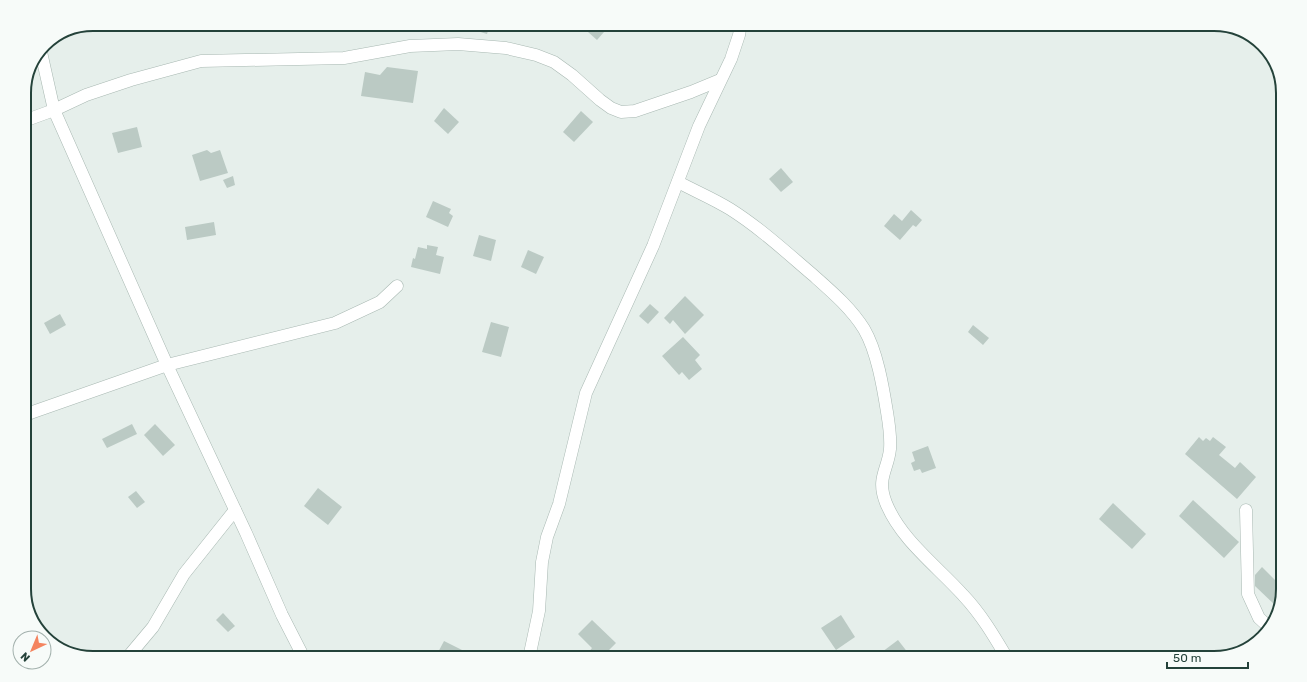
<svg xmlns="http://www.w3.org/2000/svg" width="1307" height="682" viewBox="0 0 1307 682" font-family="Rubik,sans-serif">
<style>
.building{fill:#bbcac4}
.lines{fill:none;stroke-linecap:round;stroke-linejoin:round}
.minor-casing{stroke:#a8b8b2;stroke-width:13}
.minor{stroke:#fff;stroke-width:12}
.rim{fill:none;stroke:#24423a;stroke-width:2}
</style>
<rect width="100%" height="100%" fill="#e6efeb"/>
<g class="building">
<polygon points="461,24 490,24 487,34 461,26"/>
<polygon points="579,24 611,24 597,40"/>
<polygon points="387,67 418,71 413,103 361,96 365,72 380,75"/>
<polygon points="444,108 459,122 448,134 434,121"/>
<polygon points="581,111 593,122 574,142 563,132"/>
<polygon points="137,127 142,147 118,153 112,133"/>
<polygon points="207,150 211,153 220,150 228,173 200,181 192,155"/>
<polygon points="781,168 793,182 781,192 769,179"/>
<polygon points="233,176 235,185 227,188 223,180"/>
<polygon points="433,201 451,209 449,213 453,216 448,227 426,217"/>
<polygon points="911,210 922,220 916,227 913,225 900,240 884,226 894,214 902,221"/>
<polygon points="214,222 216,235 187,240 185,227"/>
<polygon points="479,235 496,240 491,261 473,256"/>
<polygon points="427,245 438,247 436,255 444,257 440,274 411,267 413,258 415,259 418,247 427,249"/>
<polygon points="528,250 544,257 536,274 521,267"/>
<polygon points="685,296 704,315 685,334 673,320 670,324 664,318"/>
<polygon points="650,304 659,312 648,324 639,316"/>
<polygon points="60,314 66,325 50,334 44,323"/>
<polygon points="491,322 509,327 501,357 482,352"/>
<polygon points="973,325 989,338 983,345 968,332"/>
<polygon points="683,337 700,355 695,360 702,369 689,380 682,372 679,375 662,356"/>
<polygon points="132,424 137,434 107,448 102,439"/>
<polygon points="155,424 175,445 163,456 144,435"/>
<polygon points="1199,437 1203,441 1206,438 1210,441 1213,437 1226,447 1219,455 1235,468 1240,462 1256,477 1237,499 1185,454"/>
<polygon points="928,446 936,468 922,473 920,469 914,471 911,463 915,461 912,452"/>
<polygon points="318,488 342,507 328,525 304,506"/>
<polygon points="136,491 145,502 137,508 128,497"/>
<polygon points="1193,500 1239,542 1224,558 1179,516"/>
<polygon points="1113,503 1146,534 1132,549 1099,519"/>
<polygon points="1262,567 1283,588 1278,608 1255,586 1255,575"/>
<polygon points="223,613 235,626 228,632 216,620"/>
<polygon points="841,615 855,637 836,650 821,628"/>
<polygon points="592,620 616,643 601,658 593,658 588,653 592,648 578,634"/>
<polygon points="898,640 912,658 874,658"/>
<polygon points="444,641 478,658 435,658"/>
</g>
<g class="lines">
<defs>
<g id="minor">
<polyline points="41,52 54,110 167,365 246,533 282,615 304,658"/>
<polyline points="24,121 54,110 86,95 131,80 201,61 344,58 410,46 458,44 506,48 536,55 554,62 572,75 600,100 611,108 621,112 635,111 691,92 720,80"/>
<path d="M678 182C695 191 714 199 730 209 760 228 786 252 813 275 831 291 851 308 864 329 877 351 883 387 887 412 889 424 891 436 890 449 888 470 876 478 886 503 901 540 937 566 963 595 981 614 994 636 1007 658"/>
<polyline points="24,418 30,413 167,365 335,323 380,302 397,286"/>
<polyline points="1246,510 1248,594 1259,618 1269,627"/>
<polyline points="127,658 153,627 184,574 235,510"/>
<polyline points="529,658 539,611 542,562 547,537 559,504 586,393 653,246 699,126 731,59 739,35 741,24"/>
</g>
</defs>
<use href="#minor" class="minor-casing"/>
<use href="#minor" class="minor"/>
</g>
<path d="M0 0H1307V682H0ZM93 31H1214A62 62 0 0 1 1276 93V589A62 62 0 0 1 1214 651H93A62 62 0 0 1 31 589V93A62 62 0 0 1 93 31Z" fill="#f7fbf9" fill-rule="evenodd"/>
<path class="rim" d="M93 31H1214A62 62 0 0 1 1276 93V589A62 62 0 0 1 1214 651H93A62 62 0 0 1 31 589V93A62 62 0 0 1 93 31Z"/>
<g transform="translate(32 650) rotate(224)"><circle r="19" fill="#f7fbf9" stroke="#a3b1ad"/>
<path d="M0-3L7 15L0 10L-7 15Z" fill="#f4845f"/>
<text y="-6" font-size="11" font-weight="bold" text-anchor="middle" fill="#24423a">N</text>
</g>
<path d="M1167 662v6h81v-6" fill="none" stroke="#24423a" stroke-width="2"/>
<text x="1173" y="662" font-size="12" fill="#24423a" stroke="#f7fbf9" stroke-width="3" paint-order="stroke">50 m</text>
</svg>
